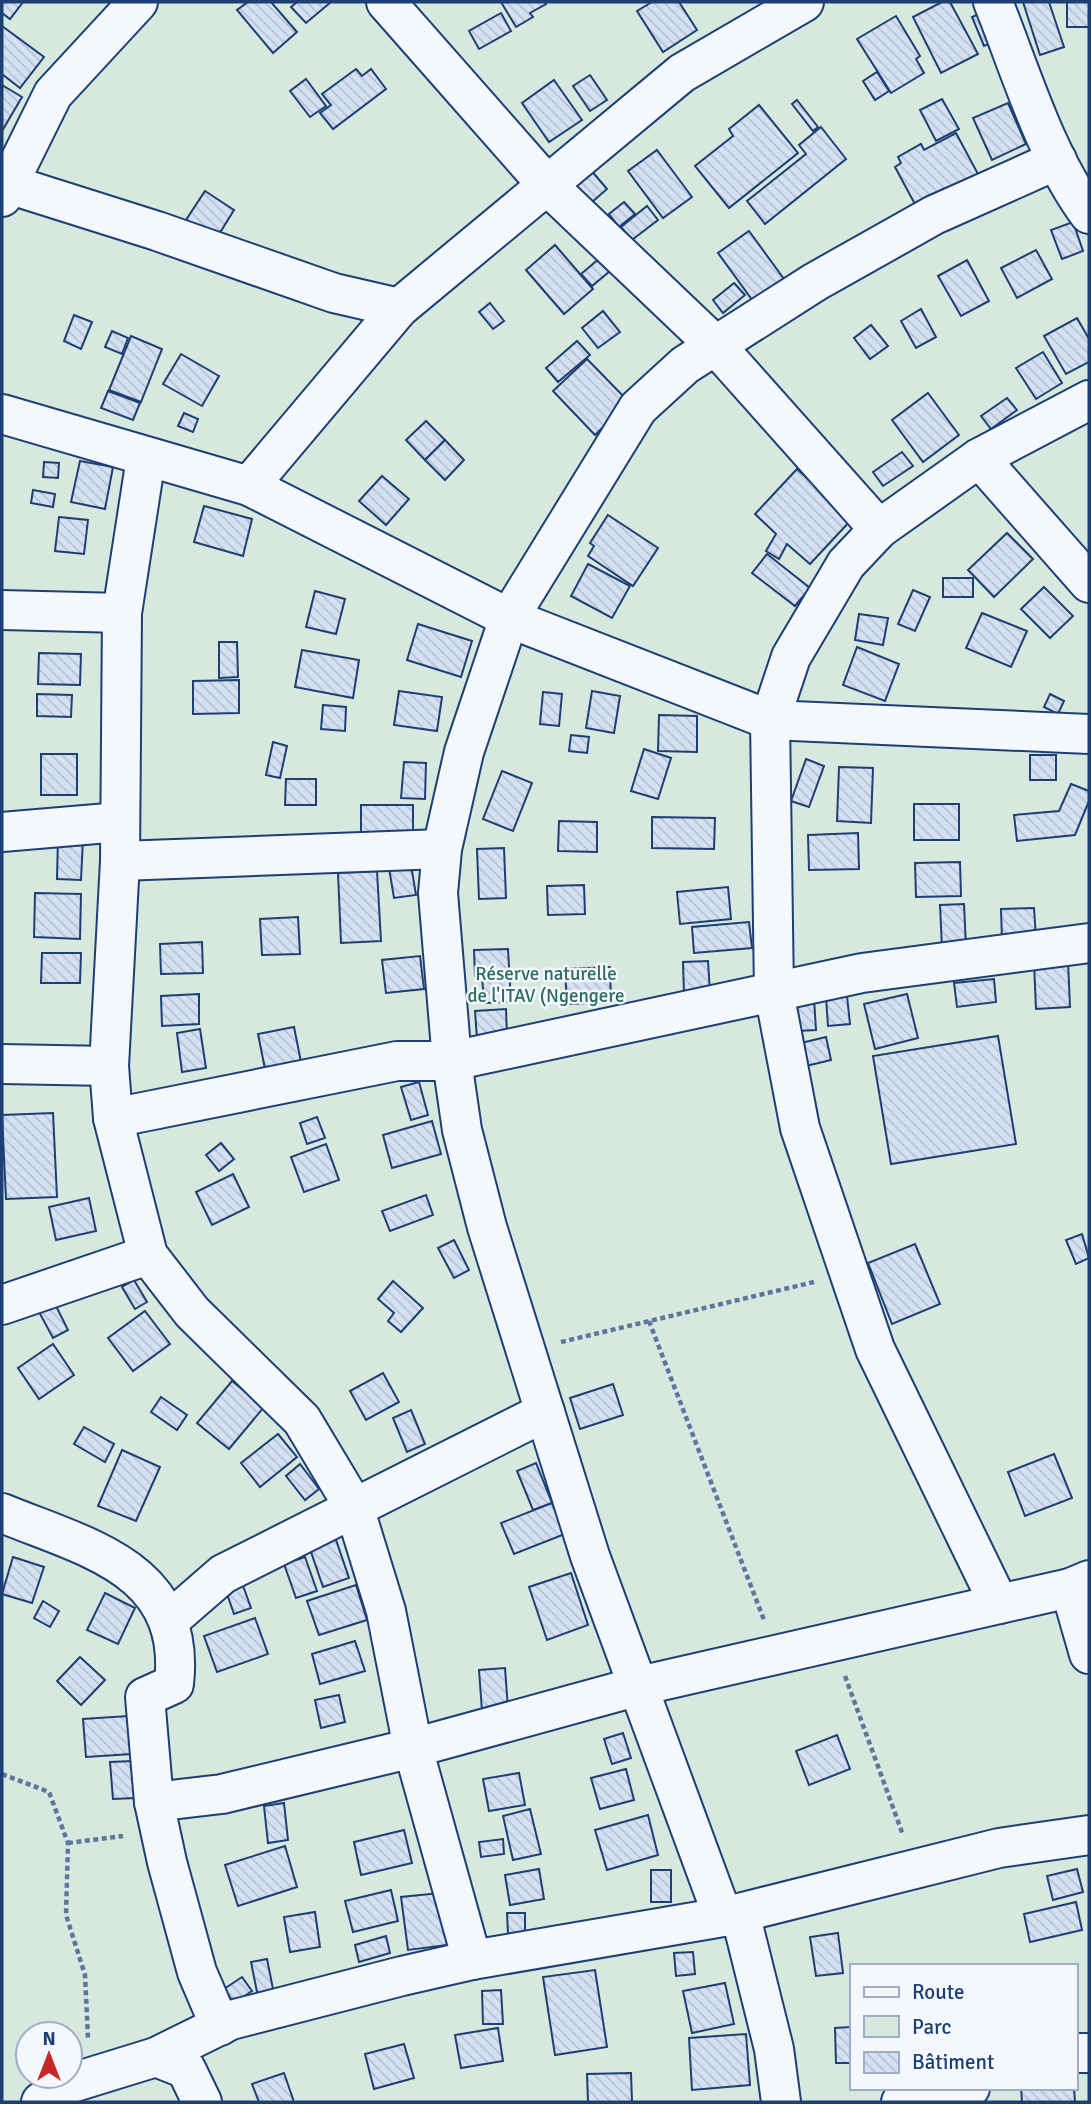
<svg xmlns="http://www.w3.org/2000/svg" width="1091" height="2104" viewBox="0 0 1091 2104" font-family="Signika,sans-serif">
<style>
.park{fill:#d7e8df;stroke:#687fa3;stroke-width:2;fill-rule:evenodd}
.building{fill:url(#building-back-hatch);stroke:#1d3f73;stroke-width:2}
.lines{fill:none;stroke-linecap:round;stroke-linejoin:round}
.minor-casing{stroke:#1d3f73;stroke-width:42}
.path{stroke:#5e769c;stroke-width:4.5;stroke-dasharray:5 3.5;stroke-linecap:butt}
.minor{stroke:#f4f7fb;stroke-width:38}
.labels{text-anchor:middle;stroke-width:5;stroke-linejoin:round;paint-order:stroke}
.park-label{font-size:19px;fill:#2c6c60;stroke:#f4f7fb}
</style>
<defs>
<pattern id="building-back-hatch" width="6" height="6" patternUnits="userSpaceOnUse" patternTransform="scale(1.75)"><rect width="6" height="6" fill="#d5e0f0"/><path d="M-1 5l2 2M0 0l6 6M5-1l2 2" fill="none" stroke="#b6c1d1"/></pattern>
</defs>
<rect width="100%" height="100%" fill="#f4f7fb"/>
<path class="park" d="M2 2H1089V2102H2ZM851 1966H1075V2088H851ZM28 2034H70V2076H28Z"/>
<g class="building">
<polygon points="2,2 23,2 10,19 2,13"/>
<polygon points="248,2 271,2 297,32 273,53 237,10"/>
<polygon points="297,2 331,2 306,23 291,7"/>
<polygon points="501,2 545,2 546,4 530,13 533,17 516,27"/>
<polygon points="652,2 679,2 697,30 663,52 637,11"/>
<polygon points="942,2 950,2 978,54 941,73 913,17"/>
<polygon points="1023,2 1049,2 1064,47 1040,55"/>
<rect x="1067" y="2" width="22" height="25"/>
<polygon points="991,9 1004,37 984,46 972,17"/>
<polygon points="501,13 511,31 479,49 469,31"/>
<polygon points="896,16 920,56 916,59 924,73 891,93 857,39"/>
<polygon points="2,26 44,57 20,88 2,74"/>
<polygon points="356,69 362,76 371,69 386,89 333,129 320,113 331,105 322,94"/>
<polygon points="877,72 889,91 875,100 863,81"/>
<polygon points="590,75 607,100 590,111 573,86"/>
<polygon points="306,79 326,106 310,117 290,91"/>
<polygon points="554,80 582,120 549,142 522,103"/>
<polygon points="2,85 22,97 2,131"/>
<polygon points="942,99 959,129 936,141 920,110"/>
<polygon points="797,100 818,127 813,131 792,104"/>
<polygon points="1008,103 1026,144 992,160 973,118"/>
<polygon points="759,105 798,153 729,208 695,166 733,136 729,129"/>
<polygon points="821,127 846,159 765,224 747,201 806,154 799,145"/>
<polygon points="956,133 978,174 917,208 895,167 901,163 898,157 921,144 924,150"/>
<polygon points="657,150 692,197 663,218 628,171"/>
<polygon points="590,169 607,189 591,203 574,183"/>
<polygon points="205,191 234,210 216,239 186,220"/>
<polygon points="624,202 635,214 619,227 609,214"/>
<polygon points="647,206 658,220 632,240 621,227"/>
<polygon points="1073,222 1083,251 1062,259 1051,230"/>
<polygon points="749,231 784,279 753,301 718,253"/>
<polygon points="555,245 593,289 564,314 526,270"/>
<polygon points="1036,250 1052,279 1017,298 1001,268"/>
<polygon points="600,258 610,271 592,286 581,274"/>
<polygon points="967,260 989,301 961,316 938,276"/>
<polygon points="734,283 745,295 723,313 713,300"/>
<polygon points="490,303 504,321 493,329 479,312"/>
<polygon points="921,309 936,337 916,348 901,321"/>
<polygon points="603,311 620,332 598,348 582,328"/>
<polygon points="74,315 92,322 81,349 64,341"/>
<polygon points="1077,318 1089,339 1089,362 1066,374 1044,336"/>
<polygon points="871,325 888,346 870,359 854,338"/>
<polygon points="112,331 128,338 122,354 105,347"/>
<polygon points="131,336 162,349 141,402 109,390"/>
<polygon points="577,341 590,355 558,382 546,368"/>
<polygon points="1043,352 1062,383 1036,399 1016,368"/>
<polygon points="181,354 219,376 202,406 163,384"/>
<polygon points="587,359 629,402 595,435 553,391"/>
<polygon points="108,391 140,403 133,420 101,408"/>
<polygon points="928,393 959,435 923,462 892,420"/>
<polygon points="1007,398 1017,410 991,429 981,416"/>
<polygon points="184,413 198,419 193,432 178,426"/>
<polygon points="426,421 445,440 425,460 406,440"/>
<polygon points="445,440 464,460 445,480 425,460"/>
<polygon points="902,452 913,466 883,486 873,472"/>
<polygon points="80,461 113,467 105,509 71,502"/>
<polygon points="44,462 59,463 58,478 43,477"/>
<polygon points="797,469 852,519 810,564 787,544 779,559 766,551 776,534 755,514"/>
<polygon points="382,476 409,499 386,525 359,501"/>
<polygon points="33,490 55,494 53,507 31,503"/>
<polygon points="204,506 252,519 243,556 194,542"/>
<polygon points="608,515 658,548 633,586 588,556 594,546 590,543"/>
<polygon points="59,517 88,520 84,554 55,551"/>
<polygon points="1007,533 1033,559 994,597 968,570"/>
<polygon points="767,554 810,588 795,606 752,573"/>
<polygon points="588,564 630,586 612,618 571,596"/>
<rect x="943" y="578" width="30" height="19"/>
<polygon points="1044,587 1073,616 1050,638 1021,609"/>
<polygon points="913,590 930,597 915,631 898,624"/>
<polygon points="315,591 345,599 336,634 306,627"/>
<polygon points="982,613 1027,631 1011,667 966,648"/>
<polygon points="859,614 888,618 883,645 855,640"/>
<polygon points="418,624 472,641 461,677 407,660"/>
<polygon points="219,642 237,642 238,677 219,678"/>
<polygon points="857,647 899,664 885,701 843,685"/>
<polygon points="302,650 359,660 353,698 295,687"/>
<polygon points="39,653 81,654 80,685 38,684"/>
<polygon points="239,680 239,713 193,714 193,681"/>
<polygon points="399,691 442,697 437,731 394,725"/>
<polygon points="592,691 620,696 614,733 586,728"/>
<polygon points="543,692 562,694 559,726 540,724"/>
<polygon points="37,694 72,695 71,717 37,716"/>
<polygon points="1050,694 1064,701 1058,714 1044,707"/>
<polygon points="323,705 346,707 345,731 321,729"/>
<polygon points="659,715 697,716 697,752 658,751"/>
<polygon points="571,735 589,737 587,753 569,751"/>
<polygon points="273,742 287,746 280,778 266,775"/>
<polygon points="644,749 671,758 658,799 631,791"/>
<rect x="41" y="754" width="36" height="41"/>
<rect x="1030" y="755" width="26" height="25"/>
<polygon points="806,759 824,766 809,807 791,801"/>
<polygon points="404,762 426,763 425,799 401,798"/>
<polygon points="839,767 873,768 871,823 837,821"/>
<polygon points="502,771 532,783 513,831 483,819"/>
<polygon points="286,779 316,779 316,805 285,805"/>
<polygon points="1071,784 1089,791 1089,801 1075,835 1017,841 1014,815 1059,811"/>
<rect x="914" y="804" width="45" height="36"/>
<rect x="361" y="805" width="52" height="35"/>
<polygon points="652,817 715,818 714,849 652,848"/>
<polygon points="559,821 597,822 597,852 558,851"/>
<polygon points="858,833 859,869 809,870 808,835"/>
<polygon points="58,838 83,839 81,880 57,879"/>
<polygon points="504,848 506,898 479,899 477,849"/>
<polygon points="960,862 961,896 916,897 915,863"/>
<polygon points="411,865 416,895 394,898 389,868"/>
<polygon points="377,871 381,941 341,943 338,873"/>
<polygon points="584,885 585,914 548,915 547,886"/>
<polygon points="728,887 731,919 680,924 677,892"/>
<polygon points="35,893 81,894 80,939 34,937"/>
<polygon points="964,904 966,947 942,948 940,905"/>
<polygon points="1034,908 1036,938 1002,940 1001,909"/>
<polygon points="298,917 300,954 262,955 260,919"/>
<polygon points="749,922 752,948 694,953 692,927"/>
<polygon points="202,942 203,973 161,974 160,944"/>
<polygon points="508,949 511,1002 484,1003 482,976 475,976 474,950"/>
<polygon points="42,953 81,953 80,983 41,983"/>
<polygon points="420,956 424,989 386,993 382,960"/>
<polygon points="708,961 710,993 684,994 683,962"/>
<polygon points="1068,961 1070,1007 1036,1009 1034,963"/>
<polygon points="610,967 611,1002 567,1004 565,969"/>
<polygon points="994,979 996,1002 957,1007 954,983"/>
<polygon points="199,994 199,1024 162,1026 161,996"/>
<polygon points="907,994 918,1038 875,1049 864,1004"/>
<polygon points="847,996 850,1024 828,1026 826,997"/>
<polygon points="814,999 816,1030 797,1031 795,1000"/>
<polygon points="506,1009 507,1037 477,1039 475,1011"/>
<polygon points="294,1027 302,1067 266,1074 258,1034"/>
<polygon points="200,1029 206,1068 182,1072 177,1033"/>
<polygon points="998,1036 1016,1144 891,1164 873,1056"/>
<polygon points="826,1037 831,1060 806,1066 801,1043"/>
<polygon points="419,1082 428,1115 411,1120 401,1087"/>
<polygon points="53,1113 57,1197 6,1199 2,1115"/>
<polygon points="317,1117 325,1138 307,1144 300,1123"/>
<polygon points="432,1121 441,1154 392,1168 383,1135"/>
<polygon points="221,1143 234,1159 219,1171 206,1155"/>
<polygon points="326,1144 339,1180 304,1192 291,1157"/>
<polygon points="233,1174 249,1207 212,1225 196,1192"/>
<polygon points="426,1195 433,1215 390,1231 382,1211"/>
<polygon points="89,1198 96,1231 56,1240 49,1207"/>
<polygon points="1082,1234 1089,1258 1076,1264 1066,1240"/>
<polygon points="454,1240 469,1270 454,1278 438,1248"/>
<polygon points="915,1244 940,1304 892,1324 868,1263"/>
<polygon points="134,1280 147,1302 135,1309 122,1287"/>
<polygon points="393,1281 423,1308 401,1332 388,1321 394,1313 378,1299"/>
<polygon points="54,1302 68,1330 53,1338 38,1310"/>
<polygon points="145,1311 170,1344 133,1371 108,1338"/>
<polygon points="53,1344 74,1375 39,1399 18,1368"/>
<polygon points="383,1373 399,1402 366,1420 350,1391"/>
<polygon points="232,1381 264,1407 229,1449 197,1423"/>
<polygon points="613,1384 623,1415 580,1429 570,1398"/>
<polygon points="161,1397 187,1415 177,1430 151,1412"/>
<polygon points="411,1410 425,1444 407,1452 393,1418"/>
<polygon points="84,1427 114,1444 105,1462 74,1444"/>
<polygon points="278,1434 297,1457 260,1487 241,1463"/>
<polygon points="122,1450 160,1467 136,1521 98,1506"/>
<polygon points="1054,1454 1072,1498 1025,1516 1008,1472"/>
<polygon points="536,1463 552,1503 533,1510 517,1471"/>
<polygon points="300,1464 319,1489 305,1500 286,1476"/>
<polygon points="552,1503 565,1534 514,1554 501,1523"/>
<polygon points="335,1537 349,1578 323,1587 309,1546"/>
<polygon points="13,1557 44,1567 32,1603 2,1594"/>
<polygon points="305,1557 317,1591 296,1598 284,1564"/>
<polygon points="571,1573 588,1625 547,1640 529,1587"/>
<polygon points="242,1583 251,1608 234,1614 225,1588"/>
<polygon points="356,1585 367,1620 319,1635 307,1601"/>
<polygon points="105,1593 135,1608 118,1644 87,1630"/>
<polygon points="43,1601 59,1611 50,1627 34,1618"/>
<polygon points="255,1618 268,1654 217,1672 204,1636"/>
<polygon points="355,1641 365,1671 320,1684 312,1654"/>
<polygon points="80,1657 105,1680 81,1705 57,1681"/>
<polygon points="505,1668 508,1709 482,1711 479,1670"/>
<polygon points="339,1695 345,1722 321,1728 315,1700"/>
<polygon points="128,1716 131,1754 86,1757 83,1719"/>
<polygon points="623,1733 631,1758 612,1764 604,1739"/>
<polygon points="837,1735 850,1769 809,1785 796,1751"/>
<polygon points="133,1761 136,1798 113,1799 110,1762"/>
<polygon points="626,1769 634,1800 600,1809 591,1778"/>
<polygon points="519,1773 525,1805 489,1811 483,1779"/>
<polygon points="284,1803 288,1840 268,1843 264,1806"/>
<polygon points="530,1809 541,1854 513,1860 503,1816"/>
<polygon points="648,1815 658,1855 607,1870 595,1830"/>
<polygon points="404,1830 412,1863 361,1875 354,1842"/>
<polygon points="503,1839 504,1854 481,1857 479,1842"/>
<polygon points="285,1846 297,1887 238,1906 225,1865"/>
<polygon points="539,1869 544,1899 510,1905 505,1875"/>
<polygon points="1077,1869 1083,1892 1053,1900 1047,1876"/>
<rect x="651" y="1870" width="20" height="32"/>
<polygon points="391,1890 398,1921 353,1932 345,1901"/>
<polygon points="440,1893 447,1945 408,1950 401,1897"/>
<polygon points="1076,1902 1082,1930 1030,1942 1024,1914"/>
<polygon points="315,1912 320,1947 290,1952 284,1917"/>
<polygon points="507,1913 525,1913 525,1934 508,1934"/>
<polygon points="838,1933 843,1973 816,1976 810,1937"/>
<polygon points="386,1936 390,1953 359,1962 355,1945"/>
<polygon points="693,1952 695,1974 676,1976 674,1953"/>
<polygon points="267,1959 274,1994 258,1997 251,1962"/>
<polygon points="595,1970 607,2047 555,2055 543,1977"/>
<polygon points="242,1977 252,1991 234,2003 224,1989"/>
<polygon points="725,1983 734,2024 692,2033 683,1991"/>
<polygon points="501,1990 503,2024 483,2024 482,1991"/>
<polygon points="851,2027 851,2063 836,2063 835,2028"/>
<polygon points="498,2028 503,2061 461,2068 455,2035"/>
<polygon points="746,2034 750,2085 692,2090 689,2038"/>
<polygon points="404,2044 414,2078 374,2089 365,2054"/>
<polygon points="284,2073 294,2102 259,2102 252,2084"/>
<polygon points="631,2073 632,2102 588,2102 587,2074"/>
<polygon points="1021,2088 1074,2088 1075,2102 1022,2102"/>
</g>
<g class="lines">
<defs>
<g id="minor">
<polyline points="386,2 548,186 716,346 879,529"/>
<path d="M993 2C1020 69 1046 157 1089 214"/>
<polyline points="2,182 157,231 334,293 399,308"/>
<polyline points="2,197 53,94 138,2"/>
<polyline points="2,414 249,486 509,618 770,720 1089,734"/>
<polyline points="146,458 122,613 120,861 109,1066 113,1118 148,1255 192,1312 302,1420 354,1507 386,1611 413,1748 472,1960"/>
<polyline points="979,458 1089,583"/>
<polyline points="249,486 399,308 682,73 804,2"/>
<polyline points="2,610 122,613"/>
<polyline points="2,832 120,822"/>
<polyline points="120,861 442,849"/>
<polyline points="2,1064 109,1066"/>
<polyline points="113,1118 397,1061 452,1061 862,973 1089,943"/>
<polyline points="2,1305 148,1255"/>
<path d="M2 1513C87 1548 187 1568 174 1684L145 1697 154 1802 167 1862 197 1972 220 2026"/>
<polyline points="1070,1588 1089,1654"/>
<polyline points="999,1604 875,1349 800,1128 774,992 770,720 791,657 846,564 879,529 979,458 1089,400"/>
<polyline points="170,1620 223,1574 545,1412"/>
<polyline points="154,1802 222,1794 413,1748 639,1686 1070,1588 1089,1580"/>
<polyline points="740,1913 774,2049 781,2102"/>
<polyline points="723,1917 590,1556 487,1227 462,1130 452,1061 438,893 442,849 464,752 509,618 638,408 685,365 815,282 934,215 1057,160"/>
<polyline points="1075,2053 1089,2053"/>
<polyline points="156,2057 186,2069 202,2102"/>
<polyline points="41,2102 65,2085 156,2057 231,2020 402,1976 472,1960 723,1917 999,1848 1089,1835"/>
<polyline points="901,2102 970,2088"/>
</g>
</defs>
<use href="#minor" class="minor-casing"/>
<g class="path">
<polyline points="649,1321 764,1620"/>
<polyline points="561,1342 814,1282"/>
<polyline points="845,1676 903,1835"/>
<polyline points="2,1774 49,1792 68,1843 66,1915 85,1975 88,2038"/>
<polyline points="68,1843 123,1836"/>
</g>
<use href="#minor" class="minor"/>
</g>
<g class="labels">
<g class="park-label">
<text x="546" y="980">Réserve naturelle<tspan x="546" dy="22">de l'ITAV (Ngengere</tspan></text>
</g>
</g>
<rect width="1091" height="2104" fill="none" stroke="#1d3f73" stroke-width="7"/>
<rect x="850" y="1964" width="228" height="126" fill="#f4f7fb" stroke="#9eadc5" stroke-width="2"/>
<rect x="864" y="1987" width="35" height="10" fill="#f4f7fb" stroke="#9eadc5" stroke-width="2"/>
<text x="912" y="1999" font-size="21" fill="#1d3f73">Route</text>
<rect x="864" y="2016" width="35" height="21" fill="#d7e8df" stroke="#9eadc5" stroke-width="2"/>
<text x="912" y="2034" font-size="21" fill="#1d3f73">Parc</text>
<rect x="864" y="2052" width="35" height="21" fill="url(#building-back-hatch)" stroke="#9eadc5" stroke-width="2"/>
<text x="912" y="2069" font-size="21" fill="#1d3f73">Bâtiment</text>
<g transform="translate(49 2055)"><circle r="33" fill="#f4f7fb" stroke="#9eadc5" stroke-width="2"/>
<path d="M0-5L12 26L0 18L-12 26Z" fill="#c62828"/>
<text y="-10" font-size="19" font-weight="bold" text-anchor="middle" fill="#1d3f73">N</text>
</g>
</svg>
